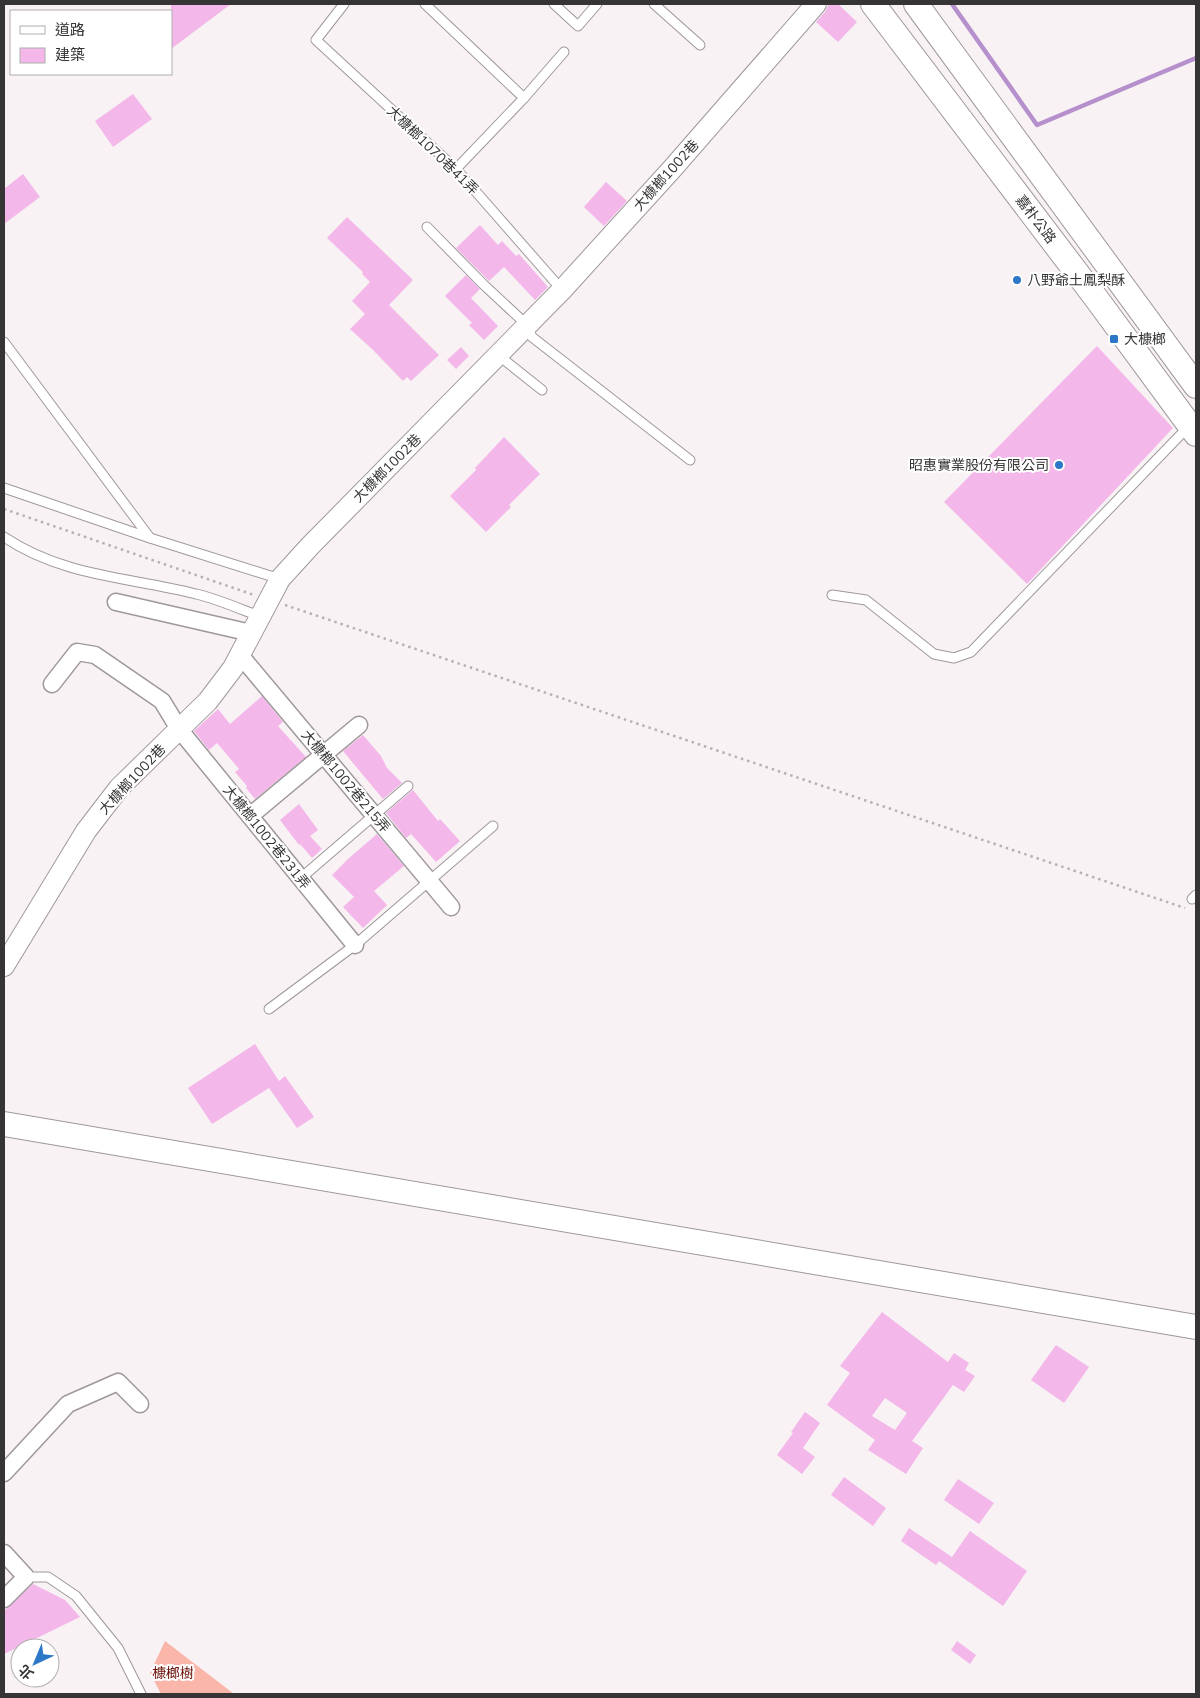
<svg xmlns="http://www.w3.org/2000/svg" width="1200" height="1698" viewBox="0 0 1200 1698" font-family="'Nunito Sans','Noto Sans TC',sans-serif">
<style>
.green{fill:#fbb6aa}
.lines{fill:none;stroke-linecap:round;stroke-linejoin:round}
.stream{stroke:#b590cd;stroke-width:4.5}
.building{fill:#f3b7ea;fill-rule:evenodd}
.service-casing{stroke:#9f989b;stroke-width:11}
.minor-casing{stroke:#9f989b;stroke-width:19}
.tertiary-casing{stroke:#9f989b;stroke-width:22}
.secondary-casing{stroke:#9f989b;stroke-width:26}
.path{stroke:#b6b1b3;stroke-width:2.5;stroke-dasharray:2.5 4;stroke-linecap:butt}
.service{stroke:#fff;stroke-width:9}
.minor{stroke:#fff;stroke-width:16}
.tertiary{stroke:#fff;stroke-width:20}
.secondary{stroke:#fff;stroke-width:24}
.poi-dot{fill:#2c77c7;stroke:#fff;stroke-width:2}
.labels{text-anchor:middle;stroke-width:4;stroke-linejoin:round;paint-order:stroke}
.street-label{font-size:14px;fill:#363435;stroke:#fff}
.poi-label{font-size:14px;fill:#363435;stroke:#fff;text-anchor:start}
.park-label{font-size:14px;fill:#690e06;stroke:#fff}
</style>
<rect width="100%" height="100%" fill="#f9f2f5"/>
<polygon class="green" points="165,1641 234,1694 161,1694 150,1673"/>
<g class="lines">
<polyline class="stream" points="952,4 1037,125 1196,58"/>
</g>
<g class="building">
<polygon points="171,4 231,4 171,49"/>
<polygon points="829,4 838,4 857,22 838,42 816,22 825,12"/>
<polygon points="133,94 152,119 113,147 95,121"/>
<polygon points="23,174 40,197 4,224 4,189"/>
<polygon points="606,182 627,201 604,226 584,207"/>
<polygon points="347,217 413,280 389,305 439,355 411,381 407,377 403,381 372,349 350,329 365,314 352,301 370,282 362,274 363,272 327,238"/>
<polygon points="480,225 498,245 502,241 516,256 519,254 548,287 535,300 504,267 489,281 456,248"/>
<polygon points="466,275 480,289 471,298 498,326 484,340 469,325 472,323 445,296"/>
<polygon points="1097,346 1173,428 1027,584 944,502"/>
<polygon points="461,347 469,356 456,369 447,360"/>
<polygon points="504,437 540,474 509,505 511,507 486,532 450,496 476,470 475,468"/>
<polygon points="262,696 283,722 278,726 306,757 255,799 246,788 247,786 235,772 239,769 217,743 209,750 194,731 218,709 230,724"/>
<polygon points="363,735 381,756 387,768 402,783 383,799 343,751"/>
<polygon points="413,790 438,821 440,819 460,841 436,862 411,834 406,838 386,813"/>
<polygon points="299,804 318,830 310,836 322,849 312,858 300,844 299,845 280,820"/>
<polygon points="377,834 404,866 374,891 387,905 363,928 343,907 354,897 332,875 348,859"/>
<polygon points="255,1044 279,1081 285,1076 314,1117 297,1128 269,1088 212,1124 188,1088"/>
<path d="M882 1312 948 1362 954 1353 969 1363 965 1370 975 1376 964 1392 953 1385 912 1441 923 1448 906 1474 868 1450 875 1440 827 1405 850 1373 840 1366ZM885 1398 907 1413 895 1430 872 1416Z"/>
<polygon points="1056,1345 1089,1367 1064,1403 1031,1380"/>
<polygon points="805,1412 820,1423 803,1448 815,1457 802,1474 777,1455 793,1433 791,1432"/>
<polygon points="844,1477 886,1508 873,1526 831,1495"/>
<polygon points="958,1479 994,1503 979,1524 944,1500"/>
<polygon points="909,1528 952,1557 970,1531 1027,1571 1003,1606 939,1561 936,1565 901,1541"/>
<polygon points="33,1584 65,1600 80,1617 4,1654 4,1611"/>
<polygon points="957,1641 976,1655 970,1664 951,1650"/>
</g>
<g class="lines">
<defs>
<g id="service">
<polyline points="344,4 316,40 456,169 562,290"/>
<polyline points="425,4 524,98 456,169"/>
<polyline points="554,4 578,26 597,4"/>
<polyline points="654,4 700,45"/>
<polyline points="524,98 564,52"/>
<polyline points="427,227 484,285 527,325 532,337 690,460"/>
<polyline points="4,342 150,538"/>
<polyline points="498,355 542,390"/>
<polyline points="4,488 150,538 280,579"/>
<path d="M4 537C64 577 129 577 196 594 218 599 240 609 261 617"/>
<polyline points="832,595 866,600 934,654 954,658 971,652 1188,427"/>
<polyline points="301,878 408,786"/>
<polyline points="1192,899 1196,895"/>
<polyline points="269,1009 355,945 493,826"/>
<polyline points="26,1577 48,1577 76,1596 118,1648 141,1694"/>
</g>
<g id="minor">
<polyline points="116,602 251,633"/>
<polyline points="240,655 451,907"/>
<polyline points="52,684 77,652 95,655 162,701 179,729 355,945"/>
<polyline points="250,816 359,725"/>
<polyline points="4,1473 68,1404 118,1382 140,1404"/>
<polyline points="4,1553 26,1577 4,1599"/>
</g>
<polyline id="tertiary" points="4,966 86,831 119,788 208,701 233,668 280,579 310,546 562,290 672,169 816,4"/>
<g id="secondary">
<polyline points="873,4 1096,298 1196,434"/>
<polyline points="916,4 1196,386"/>
<polyline points="4,1124 1196,1327"/>
</g>
</defs>
<use href="#service" class="service-casing"/>
<use href="#minor" class="minor-casing"/>
<use href="#tertiary" class="tertiary-casing"/>
<use href="#secondary" class="secondary-casing"/>
<g class="path">
<polyline points="4,509 254,595"/>
<polyline points="285,605 1185,908"/>
</g>
<use href="#service" class="service"/>
<use href="#minor" class="minor"/>
<use href="#tertiary" class="tertiary"/>
<use href="#secondary" class="secondary"/>
</g>
<g class="poi-dot">
<circle cx="1017" cy="280" r="5"/>
<rect x="1109" y="334" width="10" height="10" rx="2.5"/>
<circle cx="1059" cy="465" r="5"/>
</g>
<g class="labels">
<g class="street-label">
<text transform="translate(433 150) rotate(44)" y="5">大槺榔1070巷41弄</text>
<text transform="translate(666 175) rotate(-48)" y="5">大槺榔1002巷</text>
<text transform="translate(1036 219) rotate(53)" y="5">嘉朴公路</text>
<text transform="translate(387 468) rotate(-45)" y="5">大槺榔1002巷</text>
<text transform="translate(132 779) rotate(-47)" y="5">大槺榔1002巷</text>
<text transform="translate(346 781) rotate(50)" y="5">大槺榔1002巷215弄</text>
<text transform="translate(267 837) rotate(51)" y="5">大槺榔1002巷231弄</text>
</g>
<g class="poi-label">
<text x="1027" y="285">八野爺土鳳梨酥</text>
<text x="1124" y="344">大槺榔</text>
<text x="1049" y="470" text-anchor="end">昭惠實業股份有限公司</text>
</g>
<g class="park-label">
<text x="173" y="1678">槺榔樹</text>
</g>
</g>
<rect width="1200" height="1698" fill="none" stroke="#363435" stroke-width="10"/>
<rect x="10" y="10" width="162" height="65" fill="#ffffff" stroke="#afaeae"/>
<rect x="20" y="26" width="25" height="8" fill="#ffffff" stroke="#afaeae"/>
<text x="55" y="35" font-size="15" fill="#363435">道路</text>
<rect x="20" y="48" width="25" height="15" fill="#f3b7ea" stroke="#afaeae"/>
<text x="55" y="60" font-size="15" fill="#363435">建築</text>
<g transform="translate(35 1663) rotate(224)"><circle r="24" fill="#ffffff" stroke="#afaeae"/>
<path d="M0-4L9 19L0 12L-9 19Z" fill="#2c77c7"/>
<text y="-8" font-size="14" font-weight="bold" text-anchor="middle" fill="#363435">北</text>
</g>
</svg>
